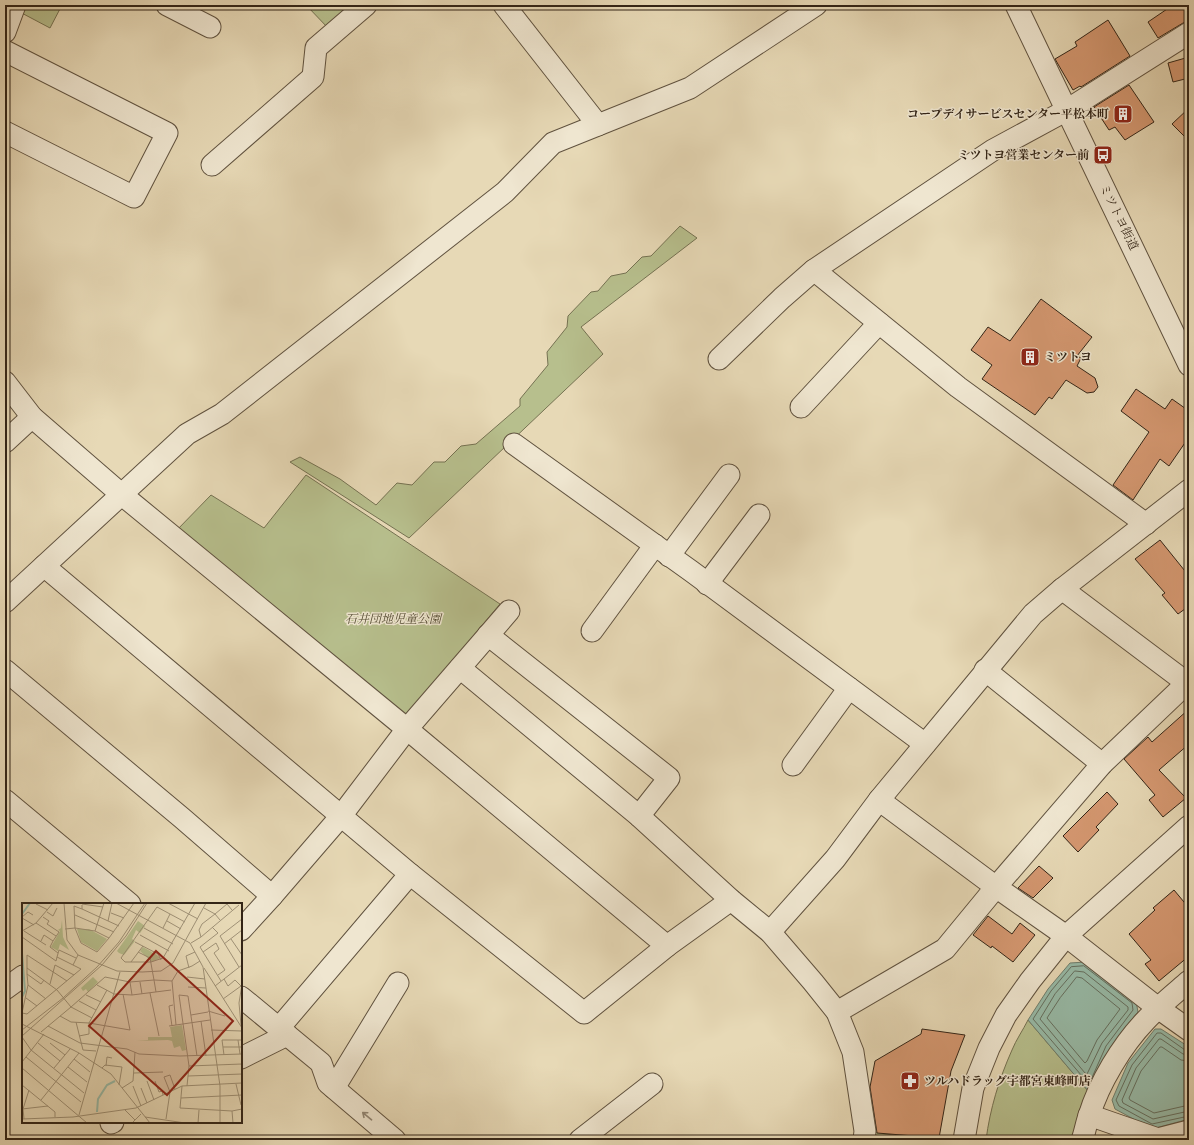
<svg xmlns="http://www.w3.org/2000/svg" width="1194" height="1145" viewBox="0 0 1194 1145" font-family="Vollkorn,'Noto Serif JP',serif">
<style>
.green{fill:#b7bf8d;stroke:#757252}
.water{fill:#98bba8;stroke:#707f6e}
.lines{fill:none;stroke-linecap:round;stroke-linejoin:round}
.shore{stroke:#667060;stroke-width:1}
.building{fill:#d59871;stroke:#332517}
.minor-casing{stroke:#60523f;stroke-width:23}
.minor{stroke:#efe6d0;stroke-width:21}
.oneway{stroke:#918674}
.labels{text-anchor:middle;stroke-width:3;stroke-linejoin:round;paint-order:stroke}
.poi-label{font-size:12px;font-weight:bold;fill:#332517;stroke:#efe6d0;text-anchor:end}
.street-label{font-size:12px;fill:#332517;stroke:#efe6d0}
.park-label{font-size:12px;font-style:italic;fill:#544c34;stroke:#efe6d0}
.inset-river{fill:none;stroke:#98bba8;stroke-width:2}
.inset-road{fill:none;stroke:#9f9176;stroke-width:1}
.view{fill:#8f2418;fill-opacity:0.15;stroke:#8f2418;stroke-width:2}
.inset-edge{fill:none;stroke:#332517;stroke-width:2}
</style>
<rect width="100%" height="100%" fill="#e7d9b6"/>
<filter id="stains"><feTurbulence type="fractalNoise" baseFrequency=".005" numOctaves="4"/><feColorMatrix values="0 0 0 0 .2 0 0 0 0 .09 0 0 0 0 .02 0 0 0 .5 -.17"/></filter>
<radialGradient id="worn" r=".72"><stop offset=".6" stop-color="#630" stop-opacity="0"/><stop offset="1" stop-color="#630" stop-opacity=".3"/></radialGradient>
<g class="green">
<polygon points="18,5 62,5 50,28 16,10"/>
<polygon points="306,5 357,5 329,29"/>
<polygon points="680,226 697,238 581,327 603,354 409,538 290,462 300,457 340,479 376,505 397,483 412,485 434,462 445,462 461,446 476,444 520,406 520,399 548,365 547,352 567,327 568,316 591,292 598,291 611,276 626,273 642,257 651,256"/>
<polygon points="306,475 500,604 408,714 398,715 176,531 211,495 264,528"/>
<path d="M1028 1020 1089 1092 1075 1140H986C990 1109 999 1079 1012 1050 1016 1040 1023 1030 1028 1020Z"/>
<polygon points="871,1132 931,1140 870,1140"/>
</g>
<g class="water">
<polygon points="1086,962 1136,1001 1138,1012 1124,1029 1110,1048 1089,1092 1028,1020 1048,989 1070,963"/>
<polygon points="1155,1029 1161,1029 1189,1047 1189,1119 1152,1129 1115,1109 1112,1100 1128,1063"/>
</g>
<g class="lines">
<g class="shore">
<polygon points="1084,966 1132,1003 1133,1010 1106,1046 1090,1082 1088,1083 1033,1019 1051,991 1071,967"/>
<polygon points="1075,971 1084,972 1128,1007 1128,1010 1102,1043 1088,1072 1087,1074 1085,1073 1040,1019 1055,994"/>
<polygon points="1077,977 1082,978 1120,1009 1097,1040 1087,1061 1085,1063 1084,1062 1047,1018 1060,998"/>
<polyline points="1189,1050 1185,1050 1161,1033 1157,1033 1132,1065 1116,1100 1119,1106 1152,1124 1189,1116"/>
<polyline points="1189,1055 1183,1054 1161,1039 1159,1039 1136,1068 1122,1100 1123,1103 1153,1119 1189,1111"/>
<polyline points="1189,1061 1181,1060 1162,1047 1160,1047 1141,1071 1129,1098 1130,1100 1154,1113 1189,1105"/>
</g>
</g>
<g class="building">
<polygon points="1173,5 1182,5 1189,17 1189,21 1183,23 1158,38 1148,22"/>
<polygon points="1108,20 1130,56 1081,87 1080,86 1073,90 1055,59 1077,46 1075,42"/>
<polygon points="1189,57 1189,78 1173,82 1168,63"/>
<polygon points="1129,85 1154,122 1125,140 1115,127 1109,130 1094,107"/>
<polygon points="1189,108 1189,141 1172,124"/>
<polygon points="1041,299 1092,337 1077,356 1081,358 1077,366 1095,378 1098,387 1094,392 1087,393 1066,380 1052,399 1049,397 1035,415 982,379 992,365 971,350 988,327 1010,341"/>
<polygon points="1136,389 1165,409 1172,399 1189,411 1189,437 1169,466 1160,459 1133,500 1113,485 1149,432 1121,411"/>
<polygon points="1160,540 1189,576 1189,606 1178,614 1162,595 1165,593 1135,559"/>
<polygon points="1189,709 1189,744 1159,770 1186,798 1163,817 1149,800 1155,795 1124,759 1148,737 1152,742"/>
<polygon points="1107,792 1118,804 1096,827 1099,830 1078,852 1063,836"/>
<polygon points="1039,866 1053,878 1033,898 1018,888"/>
<polygon points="1174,890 1189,908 1189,956 1159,981 1145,964 1151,960 1129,934 1155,910 1153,908"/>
<polygon points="988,916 1012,934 1020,923 1035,935 1013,962 992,946 991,948 973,935"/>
<polygon points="922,1029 965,1035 951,1071 939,1138 877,1133 870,1087 875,1061 921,1034"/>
</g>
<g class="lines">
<defs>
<g id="minor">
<polyline points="167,5 210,27"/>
<polyline points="504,5 598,125"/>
<polyline points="1016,5 1189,365"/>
<polyline points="5,32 15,5"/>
<polyline points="5,51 167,133 134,197 5,132"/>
<polyline points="212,165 313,77 316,48 366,5"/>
<polyline points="719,359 782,298 814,270"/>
<polyline points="5,382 32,417 121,494 407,729 667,946 584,1013 410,874 44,566"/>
<polyline points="801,407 879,323"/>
<polyline points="5,442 32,417"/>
<polyline points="514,444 691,571 925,744"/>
<polyline points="1146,524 958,387 814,270 993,150 1067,110 1189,33"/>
<polyline points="669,556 729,475"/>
<polyline points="707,584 759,515"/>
<polyline points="1062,589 1187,683"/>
<polyline points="5,602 187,434 222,414 505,192 553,143 690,88 816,5"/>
<polyline points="592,631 655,545"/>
<polyline points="488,635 669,778 639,816"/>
<polyline points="460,668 639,816 731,900 770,932 813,982 837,1012 853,1052 865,1131 864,1140"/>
<polyline points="5,670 182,818 272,896"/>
<polyline points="985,670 1102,764"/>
<polyline points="1189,681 1102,764 996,887 1066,936 1158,1008 1189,1030"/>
<polyline points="793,765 849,688"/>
<polyline points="5,800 130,904"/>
<polyline points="241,930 272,896 341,816 407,729 509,611"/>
<polyline points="770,932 835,859 879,800 1033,614 1062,589 1189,490"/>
<polyline points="667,946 731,900"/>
<polyline points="5,989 23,976"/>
<polyline points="241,997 321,1063 328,1083 395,1140"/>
<polyline points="837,1012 945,949 996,887 879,800"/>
<polyline points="279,1028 410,874"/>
<polyline points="241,1058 287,1035"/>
<polyline points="334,1088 398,983"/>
<polyline points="1089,1115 1158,1139 1189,1131"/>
<polyline points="111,1123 113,1122"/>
<polyline points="580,1140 652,1084"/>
<polyline points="964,1140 973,1088 989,1048 1006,1015 1030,981 1066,936 1189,826"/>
<path d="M1082 1140C1085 1132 1086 1124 1089 1116 1099 1083 1122 1045 1146 1020 1159 1006 1174 994 1189 981"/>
</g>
</defs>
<use href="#minor" class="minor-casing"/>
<use href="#minor" class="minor"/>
</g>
<defs><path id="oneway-shaft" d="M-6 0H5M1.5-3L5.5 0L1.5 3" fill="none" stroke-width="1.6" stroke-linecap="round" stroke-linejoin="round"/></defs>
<use class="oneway" href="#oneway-shaft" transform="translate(367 1116) rotate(-140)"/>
<defs>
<symbol id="building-square" viewBox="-11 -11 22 22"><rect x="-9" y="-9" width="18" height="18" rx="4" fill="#8f2418" stroke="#efe6d0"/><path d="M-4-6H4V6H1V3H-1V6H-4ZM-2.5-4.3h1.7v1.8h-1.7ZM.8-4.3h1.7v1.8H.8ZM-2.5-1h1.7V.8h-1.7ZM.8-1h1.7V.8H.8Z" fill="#fff"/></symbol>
<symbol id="bus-square" viewBox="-11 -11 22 22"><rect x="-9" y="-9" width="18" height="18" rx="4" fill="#8f2418" stroke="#efe6d0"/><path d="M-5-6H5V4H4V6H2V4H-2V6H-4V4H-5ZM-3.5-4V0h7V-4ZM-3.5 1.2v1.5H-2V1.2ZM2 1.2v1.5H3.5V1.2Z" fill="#fff"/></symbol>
<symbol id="pharmacy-square" viewBox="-11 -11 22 22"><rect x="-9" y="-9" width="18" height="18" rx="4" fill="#8f2418" stroke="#efe6d0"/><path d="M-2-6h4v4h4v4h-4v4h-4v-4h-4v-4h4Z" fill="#fff"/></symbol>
</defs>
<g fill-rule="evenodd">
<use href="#building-square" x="1112" y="103" width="22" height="22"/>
<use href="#bus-square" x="1092" y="144" width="22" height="22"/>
<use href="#building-square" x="1019" y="346" width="22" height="22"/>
<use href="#pharmacy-square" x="899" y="1070" width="22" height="22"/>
</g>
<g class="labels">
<g class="poi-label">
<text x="1109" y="118">コープデイサービスセンター平松本町</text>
<text x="1089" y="159">ミツトヨ営業センター前</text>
<text x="1044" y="361" text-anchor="start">ミツトヨ</text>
<text x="924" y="1085" text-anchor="start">ツルハドラッグ宇都宮東峰町店</text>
</g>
<g class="street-label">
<text transform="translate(1119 217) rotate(64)" y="4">ミツトヨ街道</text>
</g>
<g class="park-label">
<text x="393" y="623">石井団地児童公園</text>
</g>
</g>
<g transform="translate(22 903)">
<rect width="220" height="220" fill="#e7d9b6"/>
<path d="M40 17 41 34 47 47 38 41 36 48 29 44 38 28 36 27 39 25ZM116 18 123 23 118 30 114 27 110 36 113 38 102 52 97 50 95 48ZM55 26H67L85 36 75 48 59 39ZM121 44 135 52 138 55 130 59 118 48ZM71 74 76 79 66 89 64 86 61 88 59 85ZM160 122 164 147 160 148 158 143 152 145 150 138 146 137 114 138 126 137V134H150L148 124Z" fill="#b7bf8d"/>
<path class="inset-river" d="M0 11 8 0M0 50 3 88 0 94M75 209 76 196 85 182 93 178"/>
<path class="inset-road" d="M42 0 45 37 56 52 95 68 120 69 139 68 151 60 184 0M94 0 168 40 181 64 198 183V220M146 0 176 16M14 1 26 7M60 1 81 4M60 6 97 23M25 9 31 13 35 5M89 10 102 15M148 11 135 4 99 55 103 59H129L141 55 173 0M53 12 92 29M0 14 6 9 11 12M0 15 12 22M198 17 193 11 205 1 210 7M86 18 90 0M145 18 159 26M14 20 34 33M190 24 196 30 178 44 199 78M122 25 151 41M141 25 148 11 163 19M43 26 53 25 52 3 60 6V2M0 28 14 20 31 0M2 28 24 42M73 28 53 25 59 40 75 49 87 35 73 28 82 0M118 32 147 48M0 34 34 58 35 54 51 62M179 34 217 2M87 35 112 0M209 36 220 52M19 38 22 32 31 38 37 29 25 21 27 18 21 14M31 38 28 44 36 50M113 39 136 51 139 57M169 40 179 34 177 27 180 21 193 11 182 5M202 41 220 27M181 49 194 40 197 46 192 50 203 67 196 72M35 54 37 47 54 55M109 59 121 43M217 64 198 33 220 16M5 65V71L19 81 22 77M167 65 164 53 173 49M182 65 220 125M5 71 6 82 24 96M165 74 183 76M0 76V91M202 76 206 83 213 77 219 83M45 78 5 52V65L35 87 49 104 83 74 108 79 132 77 128 55 116 49M108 79 110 92M118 79 120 91M28 81 33 62 52 72M75 82 92 91 110 92 149 87M193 83 220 62M166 84 184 85M85 87 67 120 108 127 101 91M134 89 132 77 150 78M128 90 137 133M64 92 79 99M4 95 15 103M201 96 219 83M57 98 74 107M186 108 203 113M0 110 5 111 59 66 51 62 56 52M0 110 6 82M169 112 186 109M38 113 49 119 67 120V131L57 133M179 118 184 153M54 119 61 147 74 148M0 121 57 150 89 171 128 220M154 122 150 78 156 68 170 63 178 58M219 122 217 100 220 81M26 123 58 140 105 146 117 151 158 153 220 151M147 123 188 117M150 123 147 103 151 102M0 127 41 95 75 64 97 39 123 0M189 127 220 128M19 129 49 104 70 115M0 133 80 62 104 33 125 0M0 134 9 147 62 190M216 137 218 151M16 140 38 158M28 140 43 152M201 144H220M202 152 200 137H220M4 154 59 199M52 156 68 169M0 159 22 131M84 163 85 154 90 155M167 163 220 161M46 164 65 179M0 165 65 220M32 165 48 146M80 165 83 162 100 164 97 182M112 170 141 169M166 173 220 171M125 178 132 197M133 178 137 189 140 188 141 192M214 181 219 202M0 182 33 209V214M111 183 119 203M160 183 158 205 210 208M165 183 167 163 157 92 166 93 175 153M100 185 111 178 113 149M119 185 125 200M148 189 142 174 148 172 153 186M159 195 220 192M19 197 57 150M0 206 26 203M103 207 113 217M57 212 98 69M123 214 163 220M0 216 51 214 114 205 160 183 220 180M2 216 1 206 7 187M144 216 148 189M110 220 119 211M176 220 177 207M211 220 210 208 220 206"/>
<path class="view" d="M134 48 211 118 145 192 67 123Z"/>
<rect width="220" height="220" class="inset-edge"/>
</g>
<rect width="1194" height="1145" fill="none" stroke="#e7d9b6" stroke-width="20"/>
<rect x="6" y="6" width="1182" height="1133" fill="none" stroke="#332517" stroke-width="2"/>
<rect x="10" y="10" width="1174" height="1125" fill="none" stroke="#332517"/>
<rect width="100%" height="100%" filter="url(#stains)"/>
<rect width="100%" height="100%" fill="url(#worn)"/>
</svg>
